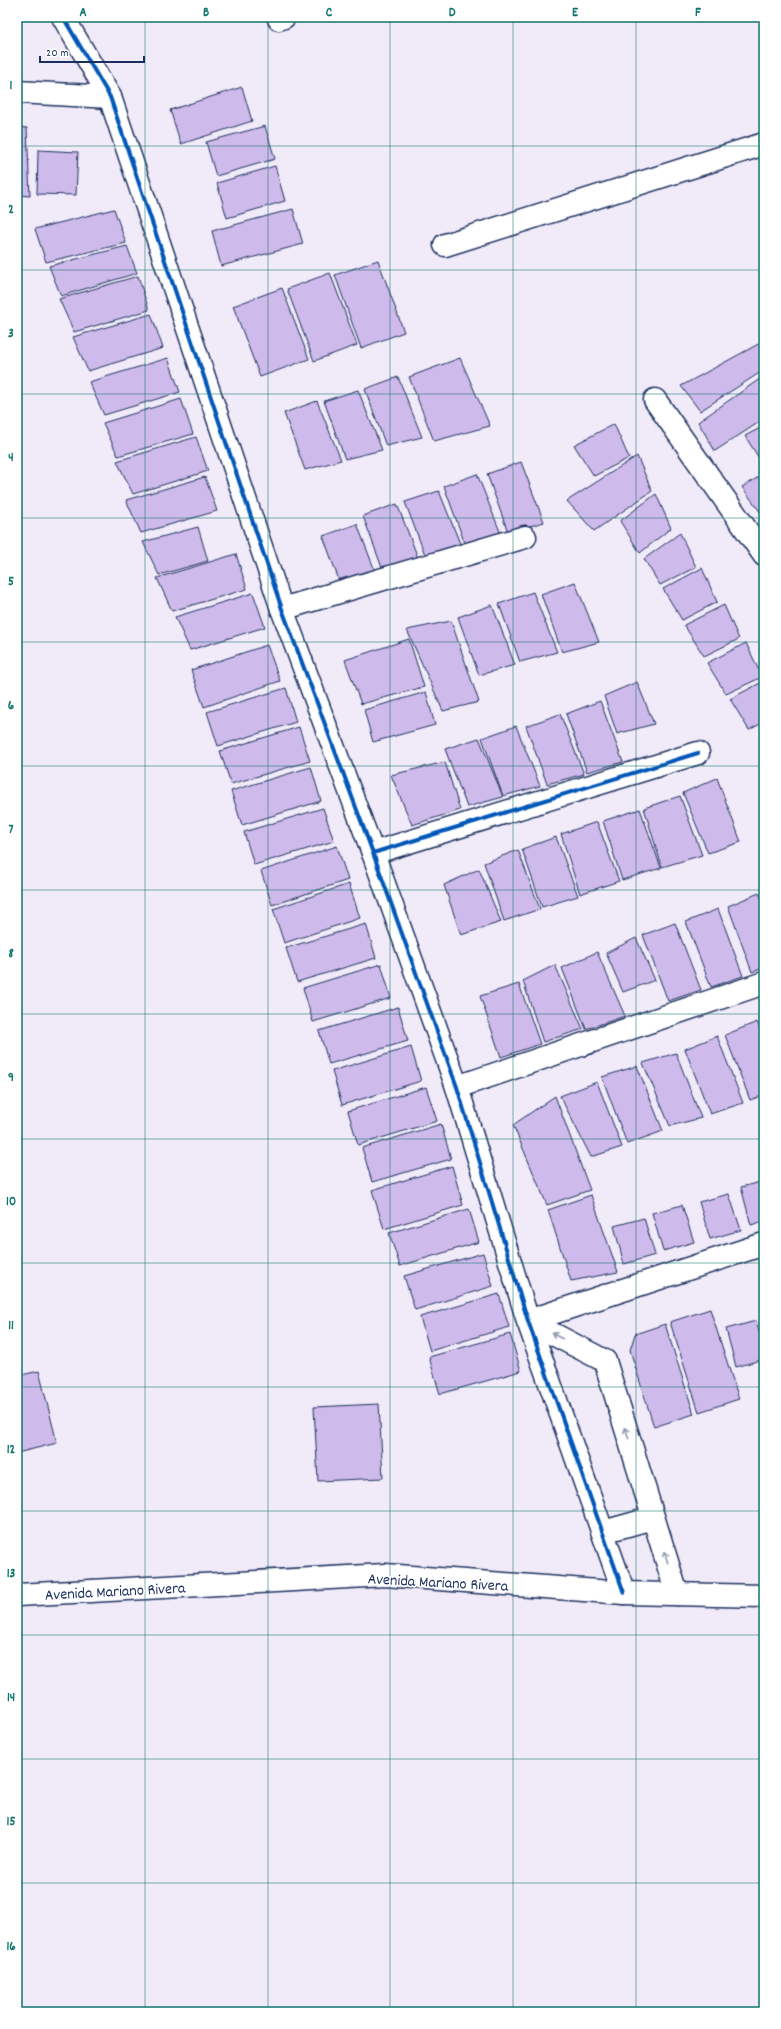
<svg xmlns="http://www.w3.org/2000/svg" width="781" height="2029" viewBox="0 0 781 2029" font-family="Dekko,sans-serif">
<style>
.building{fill:#cfbbeb;stroke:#1b2f5e}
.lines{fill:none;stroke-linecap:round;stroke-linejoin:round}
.street-casing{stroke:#1b2f5e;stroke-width:25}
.secondary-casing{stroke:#1b2f5e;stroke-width:25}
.street{stroke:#fff;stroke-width:22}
.secondary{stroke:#fff;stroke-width:22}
.cycleway-casing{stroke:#fff;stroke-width:6}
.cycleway{stroke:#0057b8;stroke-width:4}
.oneway{stroke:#8d97ae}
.grid{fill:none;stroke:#0f766e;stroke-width:1;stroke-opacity:0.55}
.labels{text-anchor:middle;stroke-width:3;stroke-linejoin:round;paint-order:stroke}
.street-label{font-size:16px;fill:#1b2f5e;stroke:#fff}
.neatline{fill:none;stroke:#0f766e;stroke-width:1.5}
.grid-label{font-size:13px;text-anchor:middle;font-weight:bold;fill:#0f766e}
</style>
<rect width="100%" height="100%" fill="#f1ebf9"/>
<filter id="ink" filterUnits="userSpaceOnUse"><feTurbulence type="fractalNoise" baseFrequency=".025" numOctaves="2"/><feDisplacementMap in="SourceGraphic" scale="8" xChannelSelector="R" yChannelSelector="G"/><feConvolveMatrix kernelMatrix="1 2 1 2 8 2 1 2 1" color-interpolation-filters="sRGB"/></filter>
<g filter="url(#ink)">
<g class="building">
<polygon points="242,87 252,121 181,144 170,110"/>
<polygon points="265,126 275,159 216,176 206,142"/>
<polygon points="17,127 27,128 30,196 17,195"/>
<polygon points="38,150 78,152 76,195 37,194"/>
<polygon points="275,166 285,201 227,218 217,183"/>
<polygon points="114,209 126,243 46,262 35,229"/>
<polygon points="293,209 303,244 221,266 212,231"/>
<polygon points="127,246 137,273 61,296 49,266"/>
<polygon points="378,260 404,332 361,348 335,275"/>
<polygon points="330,273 357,345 314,361 287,289"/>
<polygon points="138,276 149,310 74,332 59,299"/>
<polygon points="282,288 309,359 260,377 233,306"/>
<polygon points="151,314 163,348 88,371 73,337"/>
<polygon points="764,341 764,370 700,411 681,386"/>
<polygon points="168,358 180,392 104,415 89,382"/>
<polygon points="460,358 490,426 434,441 409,377"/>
<polygon points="764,376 764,419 715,451 698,422"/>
<polygon points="398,377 422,437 386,446 365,389"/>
<polygon points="358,390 382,450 345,459 324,401"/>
<polygon points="181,399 193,434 118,456 103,423"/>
<polygon points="317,401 341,460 305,470 284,413"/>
<polygon points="614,424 629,458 594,476 574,445"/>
<polygon points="764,426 764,466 745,436"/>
<polygon points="196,437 208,471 133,494 117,461"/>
<polygon points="637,456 652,491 594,531 567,501"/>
<polygon points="521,462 544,522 508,532 487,474"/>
<polygon points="477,474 501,534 465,544 444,486"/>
<polygon points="764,474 764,517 742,487"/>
<polygon points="205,477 217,511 141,533 126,500"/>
<polygon points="439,491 463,551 427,560 405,502"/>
<polygon points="656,494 671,528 640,553 620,521"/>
<polygon points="397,504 420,563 384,573 363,516"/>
<polygon points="357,524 380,584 344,594 323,536"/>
<polygon points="198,527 208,561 159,575 143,542"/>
<polygon points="680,533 696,567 660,585 644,559"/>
<polygon points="236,554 247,589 172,611 157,578"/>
<polygon points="702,568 717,602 682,620 663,589"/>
<polygon points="575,582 599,642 562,652 541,594"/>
<polygon points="533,592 557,652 520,662 499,604"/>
<polygon points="253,593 265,627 190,650 175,617"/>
<polygon points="492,605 515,665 479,675 458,617"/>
<polygon points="724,605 739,639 704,656 684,625"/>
<polygon points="451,621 479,702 443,711 407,630"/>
<polygon points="409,639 424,687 361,704 345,660"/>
<polygon points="746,643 762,677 726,694 707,663"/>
<polygon points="267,645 280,681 204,707 191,670"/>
<polygon points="764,681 764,722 749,730 730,699"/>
<polygon points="637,682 654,724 617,734 604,696"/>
<polygon points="286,688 296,722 218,746 207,712"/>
<polygon points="426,692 435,725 373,742 364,710"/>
<polygon points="600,701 623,762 587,772 566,714"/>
<polygon points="560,714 584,774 547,784 526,726"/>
<polygon points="516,726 540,786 503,796 482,738"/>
<polygon points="299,727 310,761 231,784 220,751"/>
<polygon points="479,738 503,797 467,807 445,749"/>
<polygon points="445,762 460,810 412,825 391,775"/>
<polygon points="311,767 321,801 242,825 231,791"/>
<polygon points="717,778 741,842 708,853 683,793"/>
<polygon points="680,796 702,855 662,867 644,808"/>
<polygon points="323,808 334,841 254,865 244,832"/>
<polygon points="640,809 661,868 622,880 603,821"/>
<polygon points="597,822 619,881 580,894 561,834"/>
<polygon points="556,837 578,896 542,907 522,849"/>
<polygon points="337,846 348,880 272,905 261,871"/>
<polygon points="518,850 540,909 504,921 484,863"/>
<polygon points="479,869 501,922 461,935 444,885"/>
<polygon points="349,884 360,918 284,943 273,909"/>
<polygon points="759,893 764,905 764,968 752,972 728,906"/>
<polygon points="718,909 743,976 711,987 686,922"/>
<polygon points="675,923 701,990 668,1001 643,935"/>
<polygon points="366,924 376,958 297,982 286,948"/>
<polygon points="636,938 655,980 623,992 606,953"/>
<polygon points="597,952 625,1016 586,1029 562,968"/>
<polygon points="381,964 391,998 313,1022 303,988"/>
<polygon points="555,965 583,1029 543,1042 523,981"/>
<polygon points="519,984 540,1044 501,1057 480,996"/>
<polygon points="398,1007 408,1041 329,1064 319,1031"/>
<polygon points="757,1022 764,1040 764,1095 750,1100 725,1035"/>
<polygon points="717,1036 743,1103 710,1114 685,1049"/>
<polygon points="411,1047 421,1081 342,1105 332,1071"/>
<polygon points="676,1053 701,1118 670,1126 643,1063"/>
<polygon points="637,1066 663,1131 627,1144 602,1077"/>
<polygon points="597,1082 622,1147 591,1157 560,1096"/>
<polygon points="426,1087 437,1121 358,1145 348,1111"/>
<polygon points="555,1096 590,1190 547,1205 513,1125"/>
<polygon points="441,1124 451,1159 372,1182 362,1148"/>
<polygon points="452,1166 463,1205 384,1229 372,1190"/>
<polygon points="764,1181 764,1221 751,1225 741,1187"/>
<polygon points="729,1194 741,1230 710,1239 699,1202"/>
<polygon points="591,1195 618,1272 571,1281 548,1210"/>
<polygon points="682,1205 694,1242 663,1251 652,1213"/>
<polygon points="469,1209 479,1242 400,1266 389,1233"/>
<polygon points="644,1218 655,1255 624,1264 614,1226"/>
<polygon points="483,1253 493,1286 415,1310 404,1276"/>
<polygon points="499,1294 509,1327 430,1351 420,1317"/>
<polygon points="710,1309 739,1399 699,1412 670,1322"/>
<polygon points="756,1321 764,1349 764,1359 736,1367 726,1329"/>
<polygon points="665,1324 694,1414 654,1427 630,1350 635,1334"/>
<polygon points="510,1334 521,1371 440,1394 429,1357"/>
<polygon points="39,1371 57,1443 17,1453 17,1376"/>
<polygon points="379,1404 383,1478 318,1481 314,1407"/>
</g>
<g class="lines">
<defs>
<g id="street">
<polyline points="63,17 110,97 282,609 373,853 457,1087 528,1321 624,1593"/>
<polyline points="279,19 284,17"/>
<polyline points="17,92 110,97"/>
<polyline points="445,245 764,144"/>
<polyline points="655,400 764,555"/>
<polyline points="282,609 525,537"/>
<polyline points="373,853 698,753"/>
<polyline points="457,1087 764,983"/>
<polyline points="528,1321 605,1361 677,1594"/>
<polyline points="528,1321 764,1244"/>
<polyline points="603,1532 653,1518"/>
</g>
<polyline id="secondary" points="17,1595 385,1575 624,1593 764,1596"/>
</defs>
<use href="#street" class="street-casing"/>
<use href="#secondary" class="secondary-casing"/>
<use href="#street" class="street"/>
<use href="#secondary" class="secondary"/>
<defs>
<g id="cycleway">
<polyline points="63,17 110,97 282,609 373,853 457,1087 528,1321 624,1593"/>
<polyline points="373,853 698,753"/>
</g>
</defs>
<use href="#cycleway" class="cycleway-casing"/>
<use href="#cycleway" class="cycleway"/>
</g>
<defs><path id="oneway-shaft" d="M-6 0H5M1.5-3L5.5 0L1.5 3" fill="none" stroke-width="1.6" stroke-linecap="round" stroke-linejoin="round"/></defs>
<g class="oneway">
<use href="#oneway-shaft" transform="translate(557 1336) rotate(-153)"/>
<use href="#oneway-shaft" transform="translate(627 1433) rotate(-107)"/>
<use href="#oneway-shaft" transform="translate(666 1557) rotate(-107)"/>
</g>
</g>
<path class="grid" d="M145 17V2012M268 17V2012M390 17V2012M513 17V2012M636 17V2012M17 146H764M17 270H764M17 394H764M17 518H764M17 642H764M17 766H764M17 890H764M17 1014H764M17 1139H764M17 1263H764M17 1387H764M17 1511H764M17 1635H764M17 1759H764M17 1883H764"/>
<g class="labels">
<g class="street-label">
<text transform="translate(438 1581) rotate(3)" y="6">Avenida Mariano Rivera</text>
<text transform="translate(115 1590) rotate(-3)" y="6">Avenida Mariano Rivera</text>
</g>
</g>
<rect width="781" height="2029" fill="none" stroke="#fff" stroke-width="44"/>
<path d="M40 56v6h104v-6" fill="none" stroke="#1b2f5e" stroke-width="2"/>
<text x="46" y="56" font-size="12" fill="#1b2f5e" stroke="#ffffff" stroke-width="3" paint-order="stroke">20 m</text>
<rect x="22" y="22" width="737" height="1985" class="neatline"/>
<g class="grid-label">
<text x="83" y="16">A</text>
<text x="206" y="16">B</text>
<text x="329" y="16">C</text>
<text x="452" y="16">D</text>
<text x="575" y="16">E</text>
<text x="698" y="16">F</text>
<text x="11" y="89">1</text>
<text x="11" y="213">2</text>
<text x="11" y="337">3</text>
<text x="11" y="461">4</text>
<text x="11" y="585">5</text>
<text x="11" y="709">6</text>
<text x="11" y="833">7</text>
<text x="11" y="957">8</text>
<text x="11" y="1081">9</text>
<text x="11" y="1205">10</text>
<text x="11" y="1329">11</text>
<text x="11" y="1453">12</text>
<text x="11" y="1577">13</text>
<text x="11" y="1701">14</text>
<text x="11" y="1825">15</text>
<text x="11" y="1950">16</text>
</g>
</svg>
